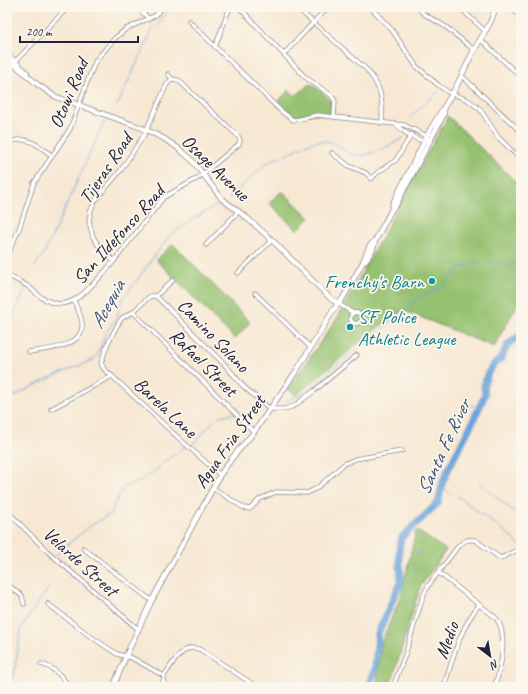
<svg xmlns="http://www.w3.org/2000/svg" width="528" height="694" viewBox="0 0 528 694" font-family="Caveat,sans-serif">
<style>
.green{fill:#95c16f;stroke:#5c7255}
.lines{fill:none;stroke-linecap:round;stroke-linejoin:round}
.stream{stroke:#6ca4da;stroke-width:1}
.river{stroke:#6ca4da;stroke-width:7}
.minor-casing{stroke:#8c8587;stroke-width:5}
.tertiary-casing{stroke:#8c8587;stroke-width:6}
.minor{stroke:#fff;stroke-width:3.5}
.tertiary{stroke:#fff;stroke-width:4.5}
.culture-dot{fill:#0f9aa8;stroke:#fbf7ec;stroke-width:1.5}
.labels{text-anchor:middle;stroke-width:3.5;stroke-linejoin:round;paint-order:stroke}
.street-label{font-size:19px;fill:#22223b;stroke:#fbf7ec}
.culture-label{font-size:19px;fill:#0d838f;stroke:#fbf7ec;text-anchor:end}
.water-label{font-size:20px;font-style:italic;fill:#40567b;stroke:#fbf7ec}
</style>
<rect width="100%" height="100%" fill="#fbf7ec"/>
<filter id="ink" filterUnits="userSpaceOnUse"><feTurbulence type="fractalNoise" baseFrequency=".025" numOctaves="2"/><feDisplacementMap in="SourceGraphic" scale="8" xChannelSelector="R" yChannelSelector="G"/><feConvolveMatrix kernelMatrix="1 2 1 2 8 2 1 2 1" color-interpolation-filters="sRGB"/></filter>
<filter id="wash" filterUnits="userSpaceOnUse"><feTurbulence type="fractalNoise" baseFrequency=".012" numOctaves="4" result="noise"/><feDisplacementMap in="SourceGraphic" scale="16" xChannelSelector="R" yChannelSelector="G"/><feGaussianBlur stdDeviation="0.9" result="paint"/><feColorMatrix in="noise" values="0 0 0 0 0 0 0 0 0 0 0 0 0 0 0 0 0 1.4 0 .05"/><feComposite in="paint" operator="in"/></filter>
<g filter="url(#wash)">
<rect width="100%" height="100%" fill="#f7e8d3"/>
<g class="green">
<path d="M311 84C322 93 333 97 333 112L329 114H311L294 117 277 105 279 100 289 90 294 95H297L307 86Z"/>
<polygon points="448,116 521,187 521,298 494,347 403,310 377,328 296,395 288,389 338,317"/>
<polygon points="282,191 310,218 297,230 269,203"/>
<polygon points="173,244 250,322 235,339 156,260"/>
<polygon points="416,530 446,550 420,587 393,677 388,687 376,687 382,641 401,596"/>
</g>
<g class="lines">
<g class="stream">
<polyline points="158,25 171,7"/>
<polyline points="117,106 154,26"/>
<polyline points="410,117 439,91"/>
<path d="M229 198 267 163C272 159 278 159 284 156 296 150 315 137 330 142 339 144 345 154 354 155 369 158 391 145 403 138"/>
<polyline points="35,266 45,252 52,237 105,120"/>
<polyline points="9,324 25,290"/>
<path d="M7 401C34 384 63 372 93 360L97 355 105 334 116 318 122 300 170 235 203 213 221 203"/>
<polyline points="286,401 305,392 421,296 443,287 459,268 477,263 497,262 521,265"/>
<polyline points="469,405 474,406"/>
<polyline points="219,416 232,414"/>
<polyline points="192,445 214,421"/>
<polyline points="162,463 185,447"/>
<polyline points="478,482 521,517"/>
<polyline points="442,488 451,493"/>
<polyline points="457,496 507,533 521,547"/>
<polyline points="410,551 415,551 421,555"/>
<polyline points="56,555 88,527 113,513 113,506 124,487 141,481 160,467"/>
<polyline points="7,686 14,674 21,628 50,586"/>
</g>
<path class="river" d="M369 687 375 668 378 633 401 581C401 566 396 552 402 537L438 503 443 481 449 468 472 423 485 395 484 385 488 373 494 364 501 359 508 344 521 335"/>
</g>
</g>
<g filter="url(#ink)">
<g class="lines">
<defs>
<g id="minor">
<polyline points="137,7 149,19"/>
<polyline points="239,7 305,77 331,95 335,101 334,117"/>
<path d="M296 7 366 69C382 87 383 100 382 123"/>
<polyline points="370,7 392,30 416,66 438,85 448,92 468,100 480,109 498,137 511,150 521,158"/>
<polyline points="417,7 424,14 446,27 474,50"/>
<polyline points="459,7 485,31"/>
<polyline points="508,7 521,16"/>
<path d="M189 21 281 111 293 120 301 119 317 115 404 125 427 136 429 141C418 142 403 132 396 124"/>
<polyline points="481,40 521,77"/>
<polyline points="215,47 230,7"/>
<polyline points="284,54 328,7"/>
<polyline points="7,70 68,7"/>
<polyline points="168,74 172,79"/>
<polyline points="462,76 521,132"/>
<path d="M7 144C24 133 39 145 52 156"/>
<polyline points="332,153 349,166 366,173 371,179 378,172 396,160 412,134"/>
<polyline points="206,245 239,211"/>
<polyline points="7,256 19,229 34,183 70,129 89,77 96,60 115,38 126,29 156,15 162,7"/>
<polyline points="238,273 272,240"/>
<path d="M7 275C14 279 22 282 29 287 34 291 39 297 46 300 67 311 82 296 96 281 102 275 108 268 114 261L164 197 198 178 239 144 240 140 238 136 178 80 172 79 167 84 144 135 121 170 95 201 91 210 89 221 93 237 99 246 114 261"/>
<polyline points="255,293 311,348"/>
<polyline points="156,296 226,366 244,387 270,409 285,409 294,406 314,391 357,355"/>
<polyline points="339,304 353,313"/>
<polyline points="133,312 254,432"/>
<circle cx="356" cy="318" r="5.5"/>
<path d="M29 352C47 349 85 348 82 322 81 315 77 308 74 301"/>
<polyline points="112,376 172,432 220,475"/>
<polyline points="51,409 112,376 104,369 101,363 108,343 118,324 122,318 133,312 150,296 156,296 173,280"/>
<polyline points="213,488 244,508 250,509 260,499 276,492 307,493 317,488 344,464 355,459 402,451"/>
<polyline points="7,511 47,551 138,629"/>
<polyline points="83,548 152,601"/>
<path d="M439 573 495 617C509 632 501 670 494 687"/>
<polyline points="7,584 22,596 24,604"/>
<polyline points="48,604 90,636 117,654 132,658 164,676"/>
<path d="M41 664C53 667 63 677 69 687"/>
<path d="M164 676C172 664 184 641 201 650L257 687"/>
<polyline points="164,676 163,681 167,687"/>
<path d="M393 687 406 652 423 596 428 586 459 545 467 540H475L500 558C506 557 510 552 516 551L521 554"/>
<path d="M444 687C453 658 460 628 479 605"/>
</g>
<g id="tertiary">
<polyline points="7,54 27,73"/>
<polyline points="7,58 37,84 54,96 142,128 163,138 178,148 192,160 222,199 247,218 272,240 331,299 339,304"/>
<polyline points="392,209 396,205 444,114 443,108"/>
<polyline points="365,261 373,249 375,242"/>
<polyline points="113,687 129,649 151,602 220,475 232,458 254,432 297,370 334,309 343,298 363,262 369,247 376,239 391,211 393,203 430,130 455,89 474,50 490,23 496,7"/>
</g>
</defs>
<use href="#minor" class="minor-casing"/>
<use href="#tertiary" class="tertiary-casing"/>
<use href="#minor" class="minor"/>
<use href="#tertiary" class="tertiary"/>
</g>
</g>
<g class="culture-dot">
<circle cx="432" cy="281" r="4"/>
<circle cx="350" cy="327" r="4"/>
</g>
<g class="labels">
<g class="street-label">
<text transform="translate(68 93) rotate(-67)" y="7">Otowi Road</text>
<text transform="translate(216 167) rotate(44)" y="7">Osage Avenue</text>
<text transform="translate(105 168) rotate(-56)" y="7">Tijeras Road</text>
<text transform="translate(118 234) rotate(-48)" y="7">San Ildefonso Road</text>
<text transform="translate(214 335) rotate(46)" y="7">Camino Solano</text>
<text transform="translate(204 362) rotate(45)" y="7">Rafael Street</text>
<text transform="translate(166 407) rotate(43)" y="7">Barela Lane</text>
<text transform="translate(229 441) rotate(-55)" y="7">Agua Fria Street</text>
<text transform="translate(81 561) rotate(42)" y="7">Velarde Street</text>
<text transform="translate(446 640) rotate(-70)" y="7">Medio</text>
</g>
<g class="culture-label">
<text x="424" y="288">Frenchy's Barn</text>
<text x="358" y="323" text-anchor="start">SF Police<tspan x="358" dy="22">Athletic League</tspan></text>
</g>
<g class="water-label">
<text transform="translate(107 304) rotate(-61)" y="7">Acequia</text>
<text transform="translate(443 447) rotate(-65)" y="7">Santa Fe River</text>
</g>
</g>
<rect width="528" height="694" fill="none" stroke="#fbf7ec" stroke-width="24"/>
<g transform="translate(490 656) rotate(149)" stroke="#fbf7ec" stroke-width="3" paint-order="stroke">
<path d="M0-3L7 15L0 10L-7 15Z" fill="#22223b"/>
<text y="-6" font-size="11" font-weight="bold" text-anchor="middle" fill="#22223b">N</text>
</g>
<path d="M20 36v6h118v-6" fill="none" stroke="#22223b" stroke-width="2"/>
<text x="26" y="36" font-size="12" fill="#22223b" stroke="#fbf7ec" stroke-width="3" paint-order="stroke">200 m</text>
</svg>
